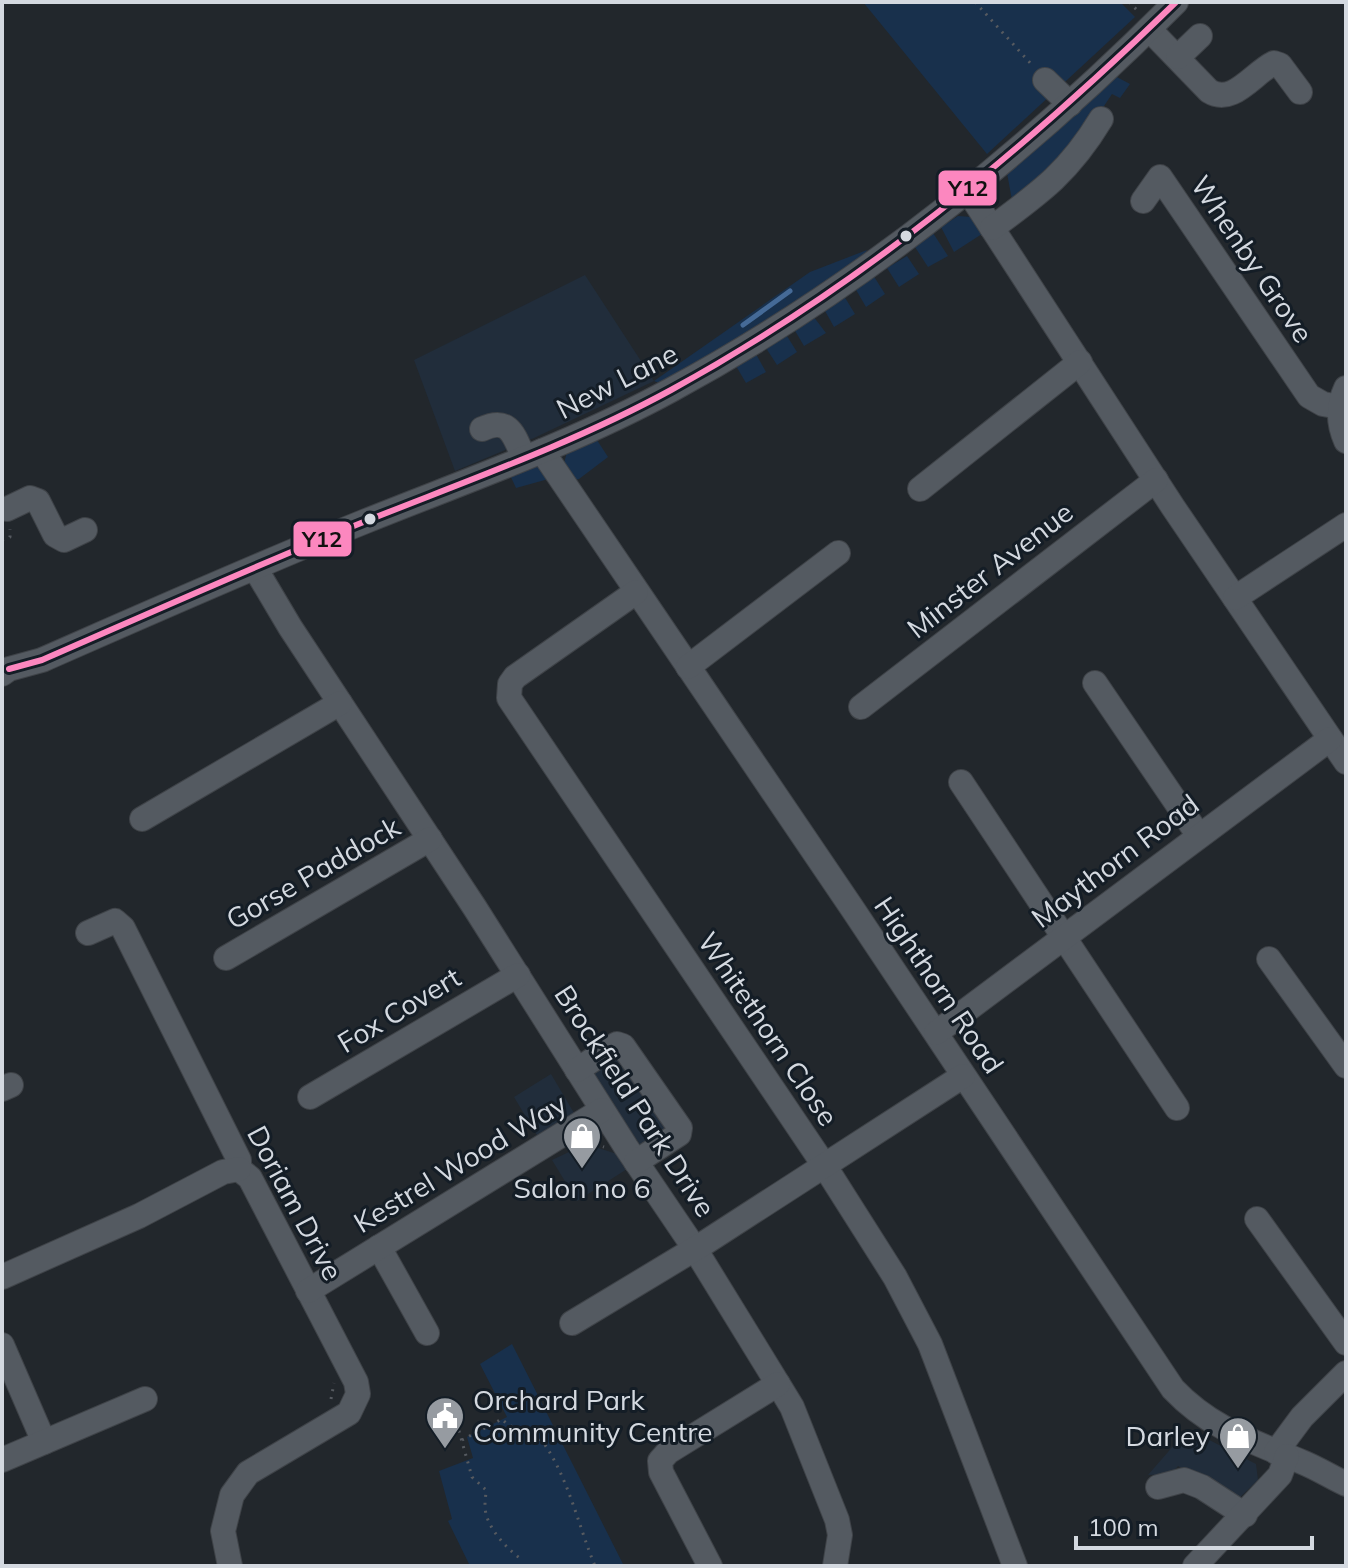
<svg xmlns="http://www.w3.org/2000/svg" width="1348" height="1568" viewBox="0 0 1348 1568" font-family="Mulish,sans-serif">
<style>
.built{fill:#212d3b}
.green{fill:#18304c}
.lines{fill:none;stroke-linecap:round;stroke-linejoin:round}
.stream{stroke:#456a97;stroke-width:5}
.minor-casing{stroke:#3f4348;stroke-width:26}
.path{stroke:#565a60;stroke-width:3;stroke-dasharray:2 6;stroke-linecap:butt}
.minor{stroke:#545a61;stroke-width:24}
.bus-1-casing{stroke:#141d26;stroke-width:12}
.bus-1{stroke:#fc87bf;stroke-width:6}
.bus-dot{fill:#d4d9e0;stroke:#141d26;stroke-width:3}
.labels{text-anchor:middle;stroke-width:6;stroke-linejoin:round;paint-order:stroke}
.street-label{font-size:28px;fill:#d4d9e0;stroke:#141d26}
.poi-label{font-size:28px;fill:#d4d9e0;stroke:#141d26}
.line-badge{stroke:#141d26;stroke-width:3}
.pale-badge-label{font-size:22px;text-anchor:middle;font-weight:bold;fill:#111}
</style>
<rect width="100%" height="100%" fill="#22272c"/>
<g class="built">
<polygon points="585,275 654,381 534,438 455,471 414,360"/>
<polygon points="622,1053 675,1132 645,1152 591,1073"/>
<polygon points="551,1074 574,1113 538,1137 514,1097"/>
<polygon points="586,1144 617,1154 627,1169 577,1201 552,1160"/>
<polygon points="1188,1429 1256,1464 1258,1480 1238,1499 1178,1466 1171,1474 1148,1475"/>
</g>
<g class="green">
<polygon points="863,2 1120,2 1135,17 987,154"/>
<polygon points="1115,76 1130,84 1120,98 1112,94 1074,151 1012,200 1007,173"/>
<polygon points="958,216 972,217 985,232 954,252 941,227"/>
<polygon points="933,233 948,256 928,267 915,247"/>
<polygon points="867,250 858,265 664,385 654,381 810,272"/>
<polygon points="907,256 919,274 899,287 887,268"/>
<polygon points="873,275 885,294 866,307 855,288"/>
<polygon points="844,296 855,314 834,327 824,309"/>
<polygon points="813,316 826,333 804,346 794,329"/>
<polygon points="787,336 797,352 777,365 766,348"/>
<polygon points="756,354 766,372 746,383 736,366"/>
<polygon points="595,437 608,457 579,479 571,481 563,467 567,452"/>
<polygon points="532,465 540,467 552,478 516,488 510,475"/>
<polygon points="512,1344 623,1564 623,1566 470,1566 448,1521 452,1519 439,1471 473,1458 467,1437 507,1417 480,1364"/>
</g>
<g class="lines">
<polyline class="stream" points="743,325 790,291"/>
<defs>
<g id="minor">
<path d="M1149 29 1209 91C1233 106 1253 73 1274 63L1280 65 1300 92"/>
<polyline points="1178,57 1200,36"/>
<polyline points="1045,80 1070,104"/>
<polyline points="968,191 1173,507 1346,762"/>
<polyline points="1143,201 1160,177 1309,396 1323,404 1340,407"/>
<path d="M992 228C1041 192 1069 172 1101 119"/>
<path d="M1346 388C1338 405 1338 423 1346 441"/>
<path d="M482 429C510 416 514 436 524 458"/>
<path d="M542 451 852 908 1173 1389C1211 1429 1252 1441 1302 1462 1317 1468 1331 1477 1346 1484"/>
<polyline points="920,489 1080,362"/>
<polyline points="7,509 30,498 38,501 55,535 64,540 85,530"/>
<polyline points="255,568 290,627 475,908 626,1147 695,1249 778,1384 792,1407 837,1520 840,1535 835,1566"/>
<polyline points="636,592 515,677 510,684 509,698 824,1165 895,1277 930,1344 1015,1566"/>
<polyline points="1235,598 1346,525"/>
<polyline points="688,667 838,553"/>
<path d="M2 674 9 669 42 660C149 613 257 565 366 521 468 480 574 443 671 390 859 288 1026 153 1176 2"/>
<polyline points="1095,683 1199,836"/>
<polyline points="861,707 1156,480"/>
<polyline points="961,782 1177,1108"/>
<polyline points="142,819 340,703"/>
<polyline points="88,933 115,921 123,928 239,1160 239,1169 250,1178 356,1382 358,1394 349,1413 248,1473 232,1495 223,1531 230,1566"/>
<polyline points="226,958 430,839"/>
<polyline points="1269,959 1346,1066"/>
<polyline points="936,1033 1330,739"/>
<polyline points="577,1070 617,1044 623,1046 680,1128 679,1134 636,1162"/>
<polyline points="2,1089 11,1085"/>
<polyline points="310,1097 518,975"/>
<polyline points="1257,1219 1346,1343"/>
<polyline points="379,1247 427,1333"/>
<polyline points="2,1277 139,1216 223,1172 239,1169"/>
<polyline points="308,1291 602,1110"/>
<polyline points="572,1323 703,1244 963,1076"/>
<polyline points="2,1345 44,1442"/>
<polyline points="1276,1452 1302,1417 1346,1373"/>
<polyline points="2,1460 145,1399"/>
<polyline points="1158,1487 1184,1480 1202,1487 1245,1515"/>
<polyline points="710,1566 661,1472 660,1461 668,1452 778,1384"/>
<polyline points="1195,1566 1280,1475 1287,1456"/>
</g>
</defs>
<use href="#minor" class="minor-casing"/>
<g class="path">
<polyline points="975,2 1032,65"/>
<polyline points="1129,2 1139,12"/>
<polyline points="2,540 10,537 10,529"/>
<polyline points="588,1141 604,1147"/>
<polyline points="331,1399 334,1383"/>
<path d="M457 1415V1424L472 1477 486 1490C486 1495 485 1499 485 1504 484 1525 505 1547 521 1559"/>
<path d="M462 1440 502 1419C513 1431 530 1431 543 1442 569 1479 578 1525 595 1566"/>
</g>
<use href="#minor" class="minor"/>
<defs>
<path id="bus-1" d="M9 669 42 660C150 613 257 565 366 521 469 480 574 443 671 390 859 287 1023 151 1176 2"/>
</defs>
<use href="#bus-1" class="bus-1-casing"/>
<use href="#bus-1" class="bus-1"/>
</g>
<defs>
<symbol id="shop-pin" viewBox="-11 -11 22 30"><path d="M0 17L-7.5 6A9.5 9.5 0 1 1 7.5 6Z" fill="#969ba1" stroke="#141d26"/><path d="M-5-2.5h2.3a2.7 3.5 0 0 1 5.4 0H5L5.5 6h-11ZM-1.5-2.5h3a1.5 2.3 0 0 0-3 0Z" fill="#fff"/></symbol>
<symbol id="civic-pin" viewBox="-11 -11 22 30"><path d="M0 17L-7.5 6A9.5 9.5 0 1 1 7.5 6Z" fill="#969ba1" stroke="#141d26"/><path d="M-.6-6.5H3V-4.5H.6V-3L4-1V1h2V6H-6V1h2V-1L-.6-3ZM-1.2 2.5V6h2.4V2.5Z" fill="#fff"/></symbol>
</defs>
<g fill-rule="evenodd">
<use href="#shop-pin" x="560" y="1114" width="44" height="60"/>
<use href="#civic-pin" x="423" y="1394" width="44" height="60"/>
<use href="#shop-pin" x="1216" y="1414" width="44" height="60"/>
</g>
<g class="bus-dot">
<circle cx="906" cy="236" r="7"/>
<circle cx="370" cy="519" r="7"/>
</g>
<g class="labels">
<g class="street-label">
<text transform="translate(1252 259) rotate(56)" y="10">Whenby Grove</text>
<text transform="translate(617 381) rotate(-27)" y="10">New Lane</text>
<text transform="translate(990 570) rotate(-38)" y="10">Minster Avenue</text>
<text transform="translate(1115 861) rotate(-37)" y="10">Maythorn Road</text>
<text transform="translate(313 873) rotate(-30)" y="10">Gorse Paddock</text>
<text transform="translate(939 985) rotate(56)" y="10">Highthorn Road</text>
<text transform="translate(399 1010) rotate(-31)" y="10">Fox Covert</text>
<text transform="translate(768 1029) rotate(56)" y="10">Whitethorn Close</text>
<text transform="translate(635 1101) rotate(57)" y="10">Brockfield Park Drive</text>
<text transform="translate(460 1163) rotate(-31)" y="10">Kestrel Wood Way</text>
<text transform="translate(295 1203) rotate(62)" y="10">Doriam Drive</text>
</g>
<g class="poi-label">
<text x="582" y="1198">Salon no 6</text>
<text x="473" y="1410" text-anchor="start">Orchard Park<tspan x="473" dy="32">Community Centre</tspan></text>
<text x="1210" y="1446" text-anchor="end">Darley</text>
</g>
</g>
<g class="line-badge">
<rect x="937" y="169" width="61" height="38" rx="8" fill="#fc87bf"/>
<rect x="292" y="520" width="61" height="38" rx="8" fill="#fc87bf"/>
</g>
<g class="pale-badge-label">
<text x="968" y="196">Y12</text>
<text x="322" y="547">Y12</text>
</g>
<rect width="1348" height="1568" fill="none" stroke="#d4d9e0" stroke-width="8"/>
<path d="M1076 1536v12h236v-12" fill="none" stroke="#d4d9e0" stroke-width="4"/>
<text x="1088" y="1536" font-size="24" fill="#d4d9e0" stroke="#141d26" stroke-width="6" paint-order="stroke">100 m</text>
</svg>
